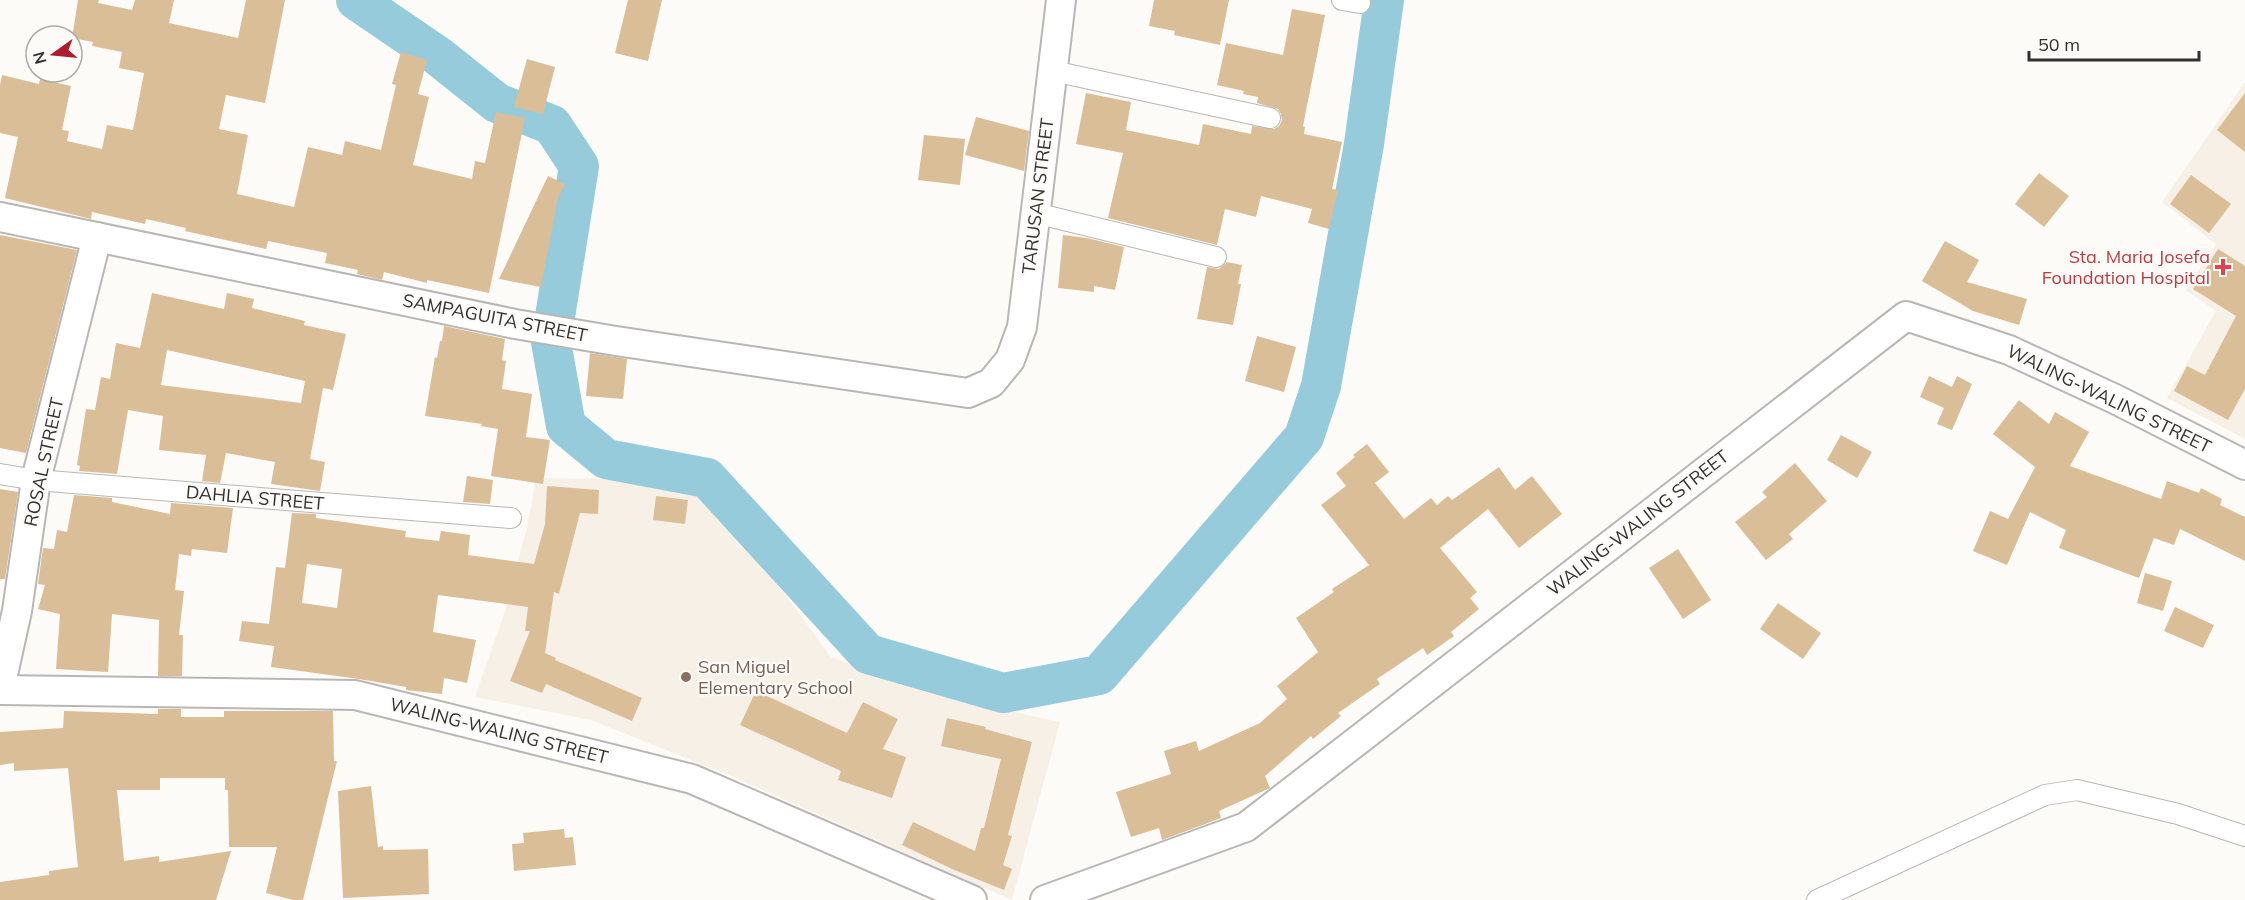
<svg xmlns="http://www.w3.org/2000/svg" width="2245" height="900" viewBox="0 0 2245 900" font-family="Mulish,sans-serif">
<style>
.built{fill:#f7f0e7}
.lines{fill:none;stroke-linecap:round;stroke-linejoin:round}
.river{stroke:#96cbdb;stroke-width:40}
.building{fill:#d9be98;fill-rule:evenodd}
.street-casing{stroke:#b9b7b5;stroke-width:22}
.secondary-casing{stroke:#b9b7b5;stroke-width:32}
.street{stroke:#fff;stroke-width:20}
.secondary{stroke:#fff;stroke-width:28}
.health-dot{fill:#e0444e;stroke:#fdfbf8;stroke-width:2}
.education-dot{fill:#8d6e63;stroke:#fdfbf8;stroke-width:2}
.labels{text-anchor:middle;stroke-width:4.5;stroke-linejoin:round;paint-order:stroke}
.street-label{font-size:18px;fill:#313130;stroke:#fdfbf8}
.health-label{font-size:18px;fill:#be3a42;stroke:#fdfbf8;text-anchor:end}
.education-label{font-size:18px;fill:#785e54;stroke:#fdfbf8;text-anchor:start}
</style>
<rect width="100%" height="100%" fill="#fdfbf8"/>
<g class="built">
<polygon points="2245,82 2245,439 2167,398 2216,311 2186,290 2216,244 2162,202"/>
<polygon points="536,478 645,479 709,500 751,548 831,657 948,697 1060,722 1012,900 731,776 591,720 475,697 506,608 528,523"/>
</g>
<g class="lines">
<polyline class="river" points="356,0 438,56 497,103 552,125 579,166 551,342 566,426 606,459 707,478 868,654 1003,693 1099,675 1304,437 1321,386 1364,144 1384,0"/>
</g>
<g class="building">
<polygon points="78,0 99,0 98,3 132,10 135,0 174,0 169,23 238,38 246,0 285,0 265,103 226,95 219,129 248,135 237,194 294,207 308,147 342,155 345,141 381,150 396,85 392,84 401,52 427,60 418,94 429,97 413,165 472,179 475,161 485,163 496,112 525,118 489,293 427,280 427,283 384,272 382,280 357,274 358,270 325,263 327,253 268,241 266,249 185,231 186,228 146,219 145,224 92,212 91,219 5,198 18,137 0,133 0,85 2,75 39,84 40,79 71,86 62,130 69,131 67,141 102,149 107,125 133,130 144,73 119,68 122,52 92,46 93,42 72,38"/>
<polygon points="628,0 662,0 648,61 615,53"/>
<polygon points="1154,0 1229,0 1220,45 1174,35 1175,31 1149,26"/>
<polygon points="1292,9 1325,15 1303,126 1305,127 1304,134 1342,142 1332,189 1338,190 1329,229 1308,223 1312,209 1261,196 1256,217 1225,209 1217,245 1108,218 1123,153 1076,144 1086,93 1131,102 1126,130 1199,145 1203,124 1251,134 1252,126 1274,129 1279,126 1282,120 1281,114 1278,109 1257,103 1258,97 1243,94 1244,91 1217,85 1226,43 1283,55"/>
<polygon points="527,59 555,67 543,114 514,107"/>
<polygon points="2245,93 2245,152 2217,130"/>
<polygon points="976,117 1029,131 1024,171 965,155"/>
<polygon points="924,135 965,139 960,185 918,180"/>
<polygon points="2039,173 2069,196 2044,227 2015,204"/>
<polygon points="2191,175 2231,204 2209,233 2170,204"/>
<polygon points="548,176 565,184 558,198 541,287 499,279"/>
<polygon points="0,235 77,250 26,453 0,448"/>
<polygon points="1063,235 1087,238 1124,247 1115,290 1094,286 1094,292 1058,288"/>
<polygon points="1945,241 1979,260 1967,282 2027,299 2019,325 1973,311 1922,281"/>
<polygon points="2218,249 2245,266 2245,389 2228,420 2174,391 2187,366 2205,375 2236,316 2193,289"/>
<polygon points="1227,262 1242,265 1238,284 1241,284 1233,325 1197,319 1207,267 1219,269"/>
<path d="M152 293 224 309 227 293 254 299 252 308 305 321 304 325 346 334 333 390 323 388 310 459 325 462 320 491 271 484 275 462 226 453 220 483 202 481 206 455 159 450 163 416 128 410 117 474 79 471 80 466 77 465 86 409 95 410 101 377 110 379 116 343 140 348ZM167 350 305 381 301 403 161 385Z"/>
<polygon points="444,326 505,339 502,360 506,361 502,389 532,394 526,437 550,440 543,484 491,476 498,429 481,426 482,424 425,416 435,357 437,358 440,341 442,341"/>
<polygon points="1257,336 1296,347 1284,392 1245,381"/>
<polygon points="590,353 627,359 623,399 586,396"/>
<polygon points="1929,376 1952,387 1957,376 1972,384 1952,430 1937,424 1944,408 1920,397"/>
<polygon points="2019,400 2049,424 2055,412 2089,432 2070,466 2161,499 2167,481 2199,493 2201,488 2222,499 2220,505 2245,517 2245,561 2180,529 2174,545 2154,538 2139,578 2059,548 2066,530 2030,512 2007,565 1973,551 1990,511 2008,519 2035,467 1993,434"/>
<polygon points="1841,435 1872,452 1857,478 1827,460"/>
<polygon points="1367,444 1389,472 1375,483 1404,519 1431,498 1437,505 1448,496 1452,500 1499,467 1515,490 1532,476 1562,514 1519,548 1488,509 1440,548 1477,592 1470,598 1479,609 1451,632 1454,636 1427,655 1423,648 1377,679 1380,684 1338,713 1341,716 1313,739 1311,736 1265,776 1270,788 1219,811 1221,818 1162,840 1159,828 1131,837 1116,792 1171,774 1164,751 1196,741 1199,751 1260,723 1287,699 1277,686 1318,652 1296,618 1334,592 1332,589 1369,565 1321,505 1346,486 1336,473 1355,457 1353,455"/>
<polygon points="1795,463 1827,501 1789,534 1793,539 1766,560 1735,522 1767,497 1762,492"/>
<polygon points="467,476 493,480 490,504 463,502"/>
<path d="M547 486 599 490 598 514 580 513 559 594 554 592 545 653 556 658 555 660 642 698 632 721 546 684 542 693 510 681 530 631H525L528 607 438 595 433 632 476 640 467 683 444 678 442 694 406 690V687L359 679 271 667 274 646 239 641 242 621 269 624 276 567 285 568 292 513 316 514V518L406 531 405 537 439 541 441 531 470 535 468 555 534 564 545 524ZM307 564 342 569 337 608 302 603Z"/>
<polygon points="0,489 18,492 5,579 0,579"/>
<polygon points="74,495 112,498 112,502 170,514 171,503 233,508 227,553 192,549 191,556 179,554 175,590 184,591 179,635 183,635 182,676 158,676 159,620 112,614 108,672 56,669 60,614 38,609 45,585 38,584 43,548 54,549 57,530 67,532"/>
<polygon points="656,496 688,500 685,524 653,520"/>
<polygon points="1678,549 1711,600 1683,619 1649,568"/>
<polygon points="2145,573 2172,581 2163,611 2137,603"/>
<polygon points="1778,603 1821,633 1803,659 1760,629"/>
<polygon points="2175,607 2214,625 2203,648 2164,631"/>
<polygon points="756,691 847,733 863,702 898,719 883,749 906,757 892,798 838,780 841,771 740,725"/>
<polygon points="158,709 181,709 181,717 224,717 224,711 333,711 334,761 337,761 303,900 293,900 266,893 277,847 229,847 228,790 225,790 225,778 160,778 160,790 117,790 124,861 159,856 159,862 231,851 216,900 0,900 0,882 49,875 49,871 78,867 68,768 14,771 14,763 0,765 0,732 63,728 64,711 158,714"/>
<polygon points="947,718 986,727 985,729 1032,742 1008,835 1012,836 1003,865 1012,869 1004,890 952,869 902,845 913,822 975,851 981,828 984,828 1001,759 941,746"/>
<polygon points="371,786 378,847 383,846 383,850 428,849 429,894 343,898 338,791"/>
<polygon points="564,829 565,838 573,837 576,865 514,871 512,844 524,843 523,833"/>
</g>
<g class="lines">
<defs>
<g id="street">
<polyline points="1342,0 1360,3"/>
<polyline points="1053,71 1270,118"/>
<polyline points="1035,213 1216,257"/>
<polyline points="0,474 36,480 511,518"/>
<polyline points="1817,900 2045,795 2077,790 2178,814 2245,836"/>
</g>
<g id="secondary">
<polyline points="0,217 515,324 616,341 968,393 991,383 1010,360 1022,327 1061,0"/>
<polyline points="0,688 17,611 36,480 97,237"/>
<polyline points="0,690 355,695 692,779 972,900"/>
<polyline points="1045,900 1246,827 1906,316 2009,350 2115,399 2245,465"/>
</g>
</defs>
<use href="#street" class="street-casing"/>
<use href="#secondary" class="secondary-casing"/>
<use href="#street" class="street"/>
<use href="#secondary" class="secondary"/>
</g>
<path class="health-dot" d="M2220 258h6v6h6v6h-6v6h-6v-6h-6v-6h6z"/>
<circle class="education-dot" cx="686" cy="677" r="6"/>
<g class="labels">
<g class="street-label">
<text transform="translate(1038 196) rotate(-83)" y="6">TARUSAN STREET</text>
<text transform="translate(495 318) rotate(11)" y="6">SAMPAGUITA STREET</text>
<text transform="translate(2109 399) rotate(26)" y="6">WALING-WALING STREET</text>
<text transform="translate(44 462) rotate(-78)" y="6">ROSAL STREET</text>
<text transform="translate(255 498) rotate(5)" y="6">DAHLIA STREET</text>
<text transform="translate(1638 523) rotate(-38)" y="6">WALING-WALING STREET</text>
<text transform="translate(499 731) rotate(14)" y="6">WALING-WALING STREET</text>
</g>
<g class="health-label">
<text x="2210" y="263">Sta. Maria Josefa<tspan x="2210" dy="21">Foundation Hospital</tspan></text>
</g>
<g class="education-label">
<text x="698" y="673">San Miguel<tspan x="698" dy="21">Elementary School</tspan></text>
</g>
</g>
<g transform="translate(54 54) rotate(255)"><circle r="28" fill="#fdfbf8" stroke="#abaaa8" stroke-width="1.5"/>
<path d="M0-4.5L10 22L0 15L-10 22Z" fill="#af1b2e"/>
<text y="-9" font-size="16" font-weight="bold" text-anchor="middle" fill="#313130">N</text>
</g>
<path d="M2029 51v9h170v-9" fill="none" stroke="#313130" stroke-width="3"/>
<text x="2038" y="51" font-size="18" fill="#313130" stroke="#fdfbf8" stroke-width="4.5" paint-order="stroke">50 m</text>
</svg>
